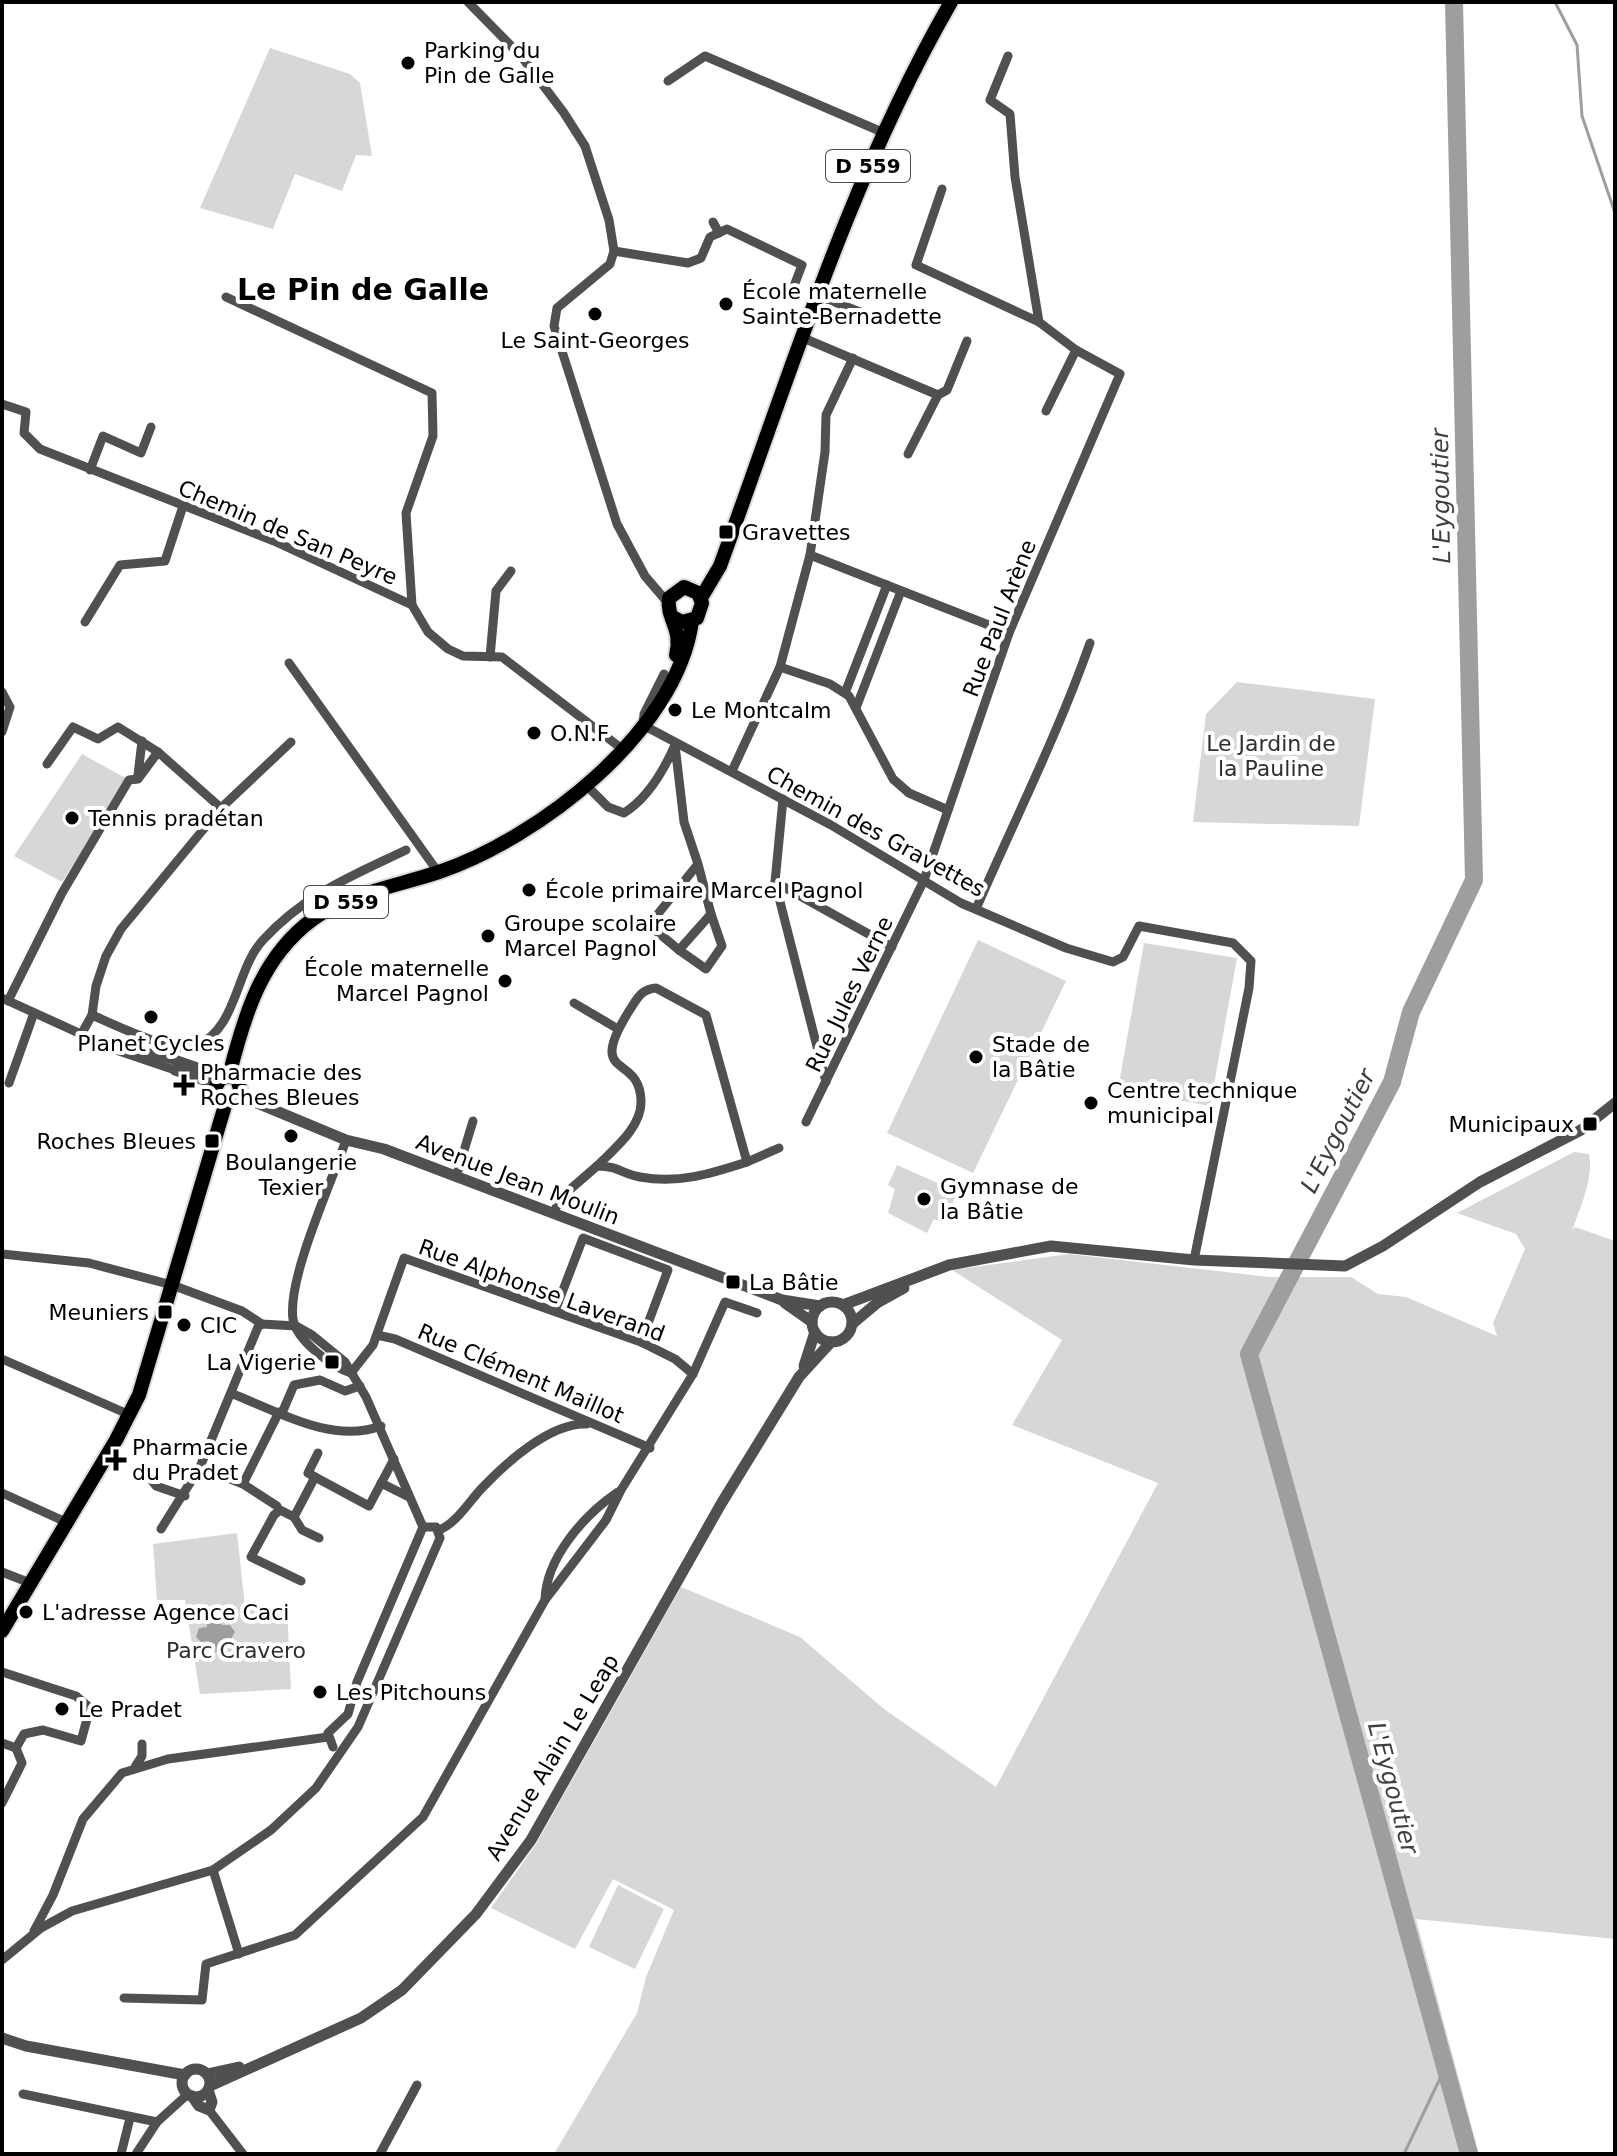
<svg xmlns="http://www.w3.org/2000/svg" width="1617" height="2156" viewBox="0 0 1617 2156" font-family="'DejaVu Sans',sans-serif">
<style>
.green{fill:#d7d7d7}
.water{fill:#9e9e9e}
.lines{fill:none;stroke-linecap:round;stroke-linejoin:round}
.stream{stroke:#9e9e9e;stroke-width:3}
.river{stroke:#9e9e9e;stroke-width:18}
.primary-casing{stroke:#dbdbdb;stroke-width:18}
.minor{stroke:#505050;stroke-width:9}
.tertiary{stroke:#505050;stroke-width:11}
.primary{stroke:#000;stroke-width:14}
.poi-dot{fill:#000;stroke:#fff;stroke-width:3}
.labels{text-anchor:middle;stroke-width:8;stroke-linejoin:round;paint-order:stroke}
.shield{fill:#fff;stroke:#4c4c4c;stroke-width:2}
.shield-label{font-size:20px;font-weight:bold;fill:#000}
.poi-label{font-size:22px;fill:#000;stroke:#fff;text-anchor:start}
.street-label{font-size:22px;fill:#000;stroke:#fff}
.park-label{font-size:22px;fill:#2e2e2e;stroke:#fff}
.water-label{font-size:24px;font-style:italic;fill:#3f3f3f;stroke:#fff}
.district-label{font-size:30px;font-weight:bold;fill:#000;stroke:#fff}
</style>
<rect width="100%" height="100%" fill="#fff"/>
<g class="green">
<polygon points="270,48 350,74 360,83 372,156 356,155 342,191 295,174 273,229 200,208"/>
<polygon points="1237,682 1375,699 1359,826 1193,822 1206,714"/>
<polygon points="82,754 129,780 62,882 14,856"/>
<polygon points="978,940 1066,981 973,1173 887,1133"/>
<polygon points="1144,943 1237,958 1210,1106 1118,1089"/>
<path d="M1574 1152 1589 1154C1594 1178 1580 1208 1572 1231L1575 1227 1615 1241V1939L1416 1919 1479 2154H554L637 2013 646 1977 674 1910 613 1879 575 1949 491 1908 536 1844 681 1587 800 1637 884 1709 996 1787 1158 1483 1012 1425 1062 1340 952 1270 1069 1254 1269 1277H1351L1378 1294 1406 1297 1497 1336 1493 1323 1525 1249 1516 1234 1457 1213Z"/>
<polygon points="897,1165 958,1192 943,1223 934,1219 927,1233 888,1213 895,1189 888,1185"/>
<polygon points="237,1533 245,1607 287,1608 291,1689 200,1694 185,1600 157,1600 153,1544"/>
<polygon points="618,1885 664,1909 635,1969 589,1947"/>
</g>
<polygon class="water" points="214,1614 220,1618 222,1625 230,1625 235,1632 231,1639 223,1640 224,1648 219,1653 210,1649 209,1641 201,1642 196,1637 199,1628 207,1627 207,1619"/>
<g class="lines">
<g class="stream">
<polyline points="1555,2 1577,45 1582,116 1615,213"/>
<polyline points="1404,2154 1445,2068"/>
</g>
<polyline class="river" points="1454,2 1474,880 1411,1012 1392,1082 1249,1354 1469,2154"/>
<defs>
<g id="primary">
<path d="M701 598 720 566C790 375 849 179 951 2"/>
<path d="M673 617 682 622 697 618 702 603 698 593 684 587 669 598C666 619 683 629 676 655"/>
<path d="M229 1076C244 1016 261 957 313 919 349 893 397 886 439 872 539 838 677 732 692 621"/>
<polyline points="226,1102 237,1099 241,1092 237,1079 229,1076"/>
<polyline points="226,1102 216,1096 215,1088 220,1079 229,1076"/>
<polyline points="2,1631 116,1440 139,1395 226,1102"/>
</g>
</defs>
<use href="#primary" class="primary-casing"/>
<g class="minor">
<polyline points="468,2 521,56 564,113 585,146 609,220 614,251 610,264 557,308 554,326 617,524 645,576 668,603"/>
<polyline points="1008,56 990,100 1010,114 1015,177 1039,322"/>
<polyline points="668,81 705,56 882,132"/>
<polyline points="713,222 719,233"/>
<polyline points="614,251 688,263 701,258 710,237 727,229 802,265 794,286"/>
<polyline points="817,295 875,318"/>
<polyline points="226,297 432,393 433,436 406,513 412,605"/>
<polyline points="801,337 938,395 908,454"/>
<polyline points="938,395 947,390 967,341"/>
<polyline points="2,404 26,412 24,433 40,449 274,541 412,605 428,632 448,649 463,656 502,657 617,745"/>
<polyline points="1046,411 1076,350"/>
<polyline points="90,470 103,436 141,453 151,427"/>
<polyline points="810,555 1009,633"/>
<polyline points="85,622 120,565 165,561 183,506"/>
<polyline points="490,657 496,591 511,571"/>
<polyline points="289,663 438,872"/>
<polyline points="780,667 830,684 849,696 893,779 909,793 948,810"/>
<polyline points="664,674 644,714 643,725 831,825 961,903 1066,948 1113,962 1123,957 1139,926 1233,943 1251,961 1249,988 1194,1260"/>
<polyline points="2,692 10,707 2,732"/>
<polyline points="845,693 887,585"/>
<polyline points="856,708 901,591"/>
<polyline points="47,764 73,727 98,739 118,727 158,752 221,808"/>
<polyline points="732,771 780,667 810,555 825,452 826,415 853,358"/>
<polyline points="138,775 142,741"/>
<path d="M586 785 608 807 624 813C648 798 664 770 675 745L684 822 698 864 649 925 679 950 711 914 698 864"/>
<polyline points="783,799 775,882 826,1082"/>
<polyline points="775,882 892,947"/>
<path d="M976 909C1014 821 1058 734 1090 643"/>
<polyline points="679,950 706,969 722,946 711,914"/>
<path d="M656 988 706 1015 747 1162C710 1174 678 1184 640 1177 622 1174 619 1166 597 1166 614 1149 642 1127 641 1101 640 1052 585 1082 629 1011 637 999 641 989 656 988Z"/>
<polyline points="2,998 116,1050 175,1070"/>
<polyline points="8,1001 62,893 129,780 138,779 158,752"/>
<polyline points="574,1003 618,1029"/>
<path d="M92 1015C113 1024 176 1055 196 1046 238 1028 235 970 263 940 305 894 352 876 406 850"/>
<polyline points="82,1033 92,1015 96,986 106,956 121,929 221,808 291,742"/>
<polyline points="108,1041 177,1061"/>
<polyline points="9,1083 34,1013"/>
<polyline points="806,1122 924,880 1009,633 1120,374 1076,350 1039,322 916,265 942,189"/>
<path d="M346 1140C332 1182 287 1278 293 1319 296 1340 332 1367 351 1373"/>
<polyline points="747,1162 779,1148"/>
<polyline points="456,1177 473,1121"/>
<polyline points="554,1214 559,1199 597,1166"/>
<polyline points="2,1254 89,1263 172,1285 242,1311 262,1324 296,1326 312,1335 345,1362 366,1397 423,1527"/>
<polyline points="555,1311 583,1238 668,1270 641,1342"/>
<polyline points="377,1335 395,1339 650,1448"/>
<polyline points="2,1359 130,1415"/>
<polyline points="351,1373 373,1345 404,1258 641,1342 675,1359 693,1374"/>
<path d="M233 1394C279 1412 331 1444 381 1426"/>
<polyline points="282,1413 294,1385 320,1380 345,1391 360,1386"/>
<polyline points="200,1467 243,1484 277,1506"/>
<polyline points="148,1476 156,1486 185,1496"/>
<polyline points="315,1477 308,1473 318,1453"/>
<polyline points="381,1483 409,1497"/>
<polyline points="243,1484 279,1412"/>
<polyline points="2,1493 66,1522"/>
<polyline points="294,1517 280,1510 274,1515 251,1557 301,1581"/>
<polyline points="161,1529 200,1467 258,1327 262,1324"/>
<path d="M439 1530C457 1523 470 1500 483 1487 507 1462 551 1422 587 1424"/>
<polyline points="319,1538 302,1530 294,1517 315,1477 369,1506 394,1459"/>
<polyline points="2,1572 30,1583"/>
<path d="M545 1600C546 1558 584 1515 618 1492"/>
<polyline points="2,1672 76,1696 90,1708 81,1741 43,1730 24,1734 16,1748 2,1743"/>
<polyline points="333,1747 328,1733 348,1714 357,1682 423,1527"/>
<polyline points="135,1767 142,1756 142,1744"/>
<polyline points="2,1803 22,1763 16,1748"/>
<polyline points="213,1870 239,1954"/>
<polyline points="34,1931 53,1895 83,1819 122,1773 168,1759 328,1737"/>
<polyline points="2,1960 41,1928 72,1911 213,1870 271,1830 316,1788 358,1727 440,1538 436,1527 423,1527"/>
<polyline points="124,1998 202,2000 206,1964 295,1935 423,1817 545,1600 606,1520 621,1490 693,1374 725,1302 757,1313"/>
<polyline points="23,2094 157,2122"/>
<polyline points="209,2110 243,2154"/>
<polyline points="121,2154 130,2118"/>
<polyline points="136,2154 157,2122 188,2094"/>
<polyline points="380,2154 417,2085"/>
</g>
<g class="tertiary">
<polyline points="177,1061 223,1077"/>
<polyline points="175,1070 216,1084"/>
<polyline points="240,1096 346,1140 384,1149 782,1300 820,1306"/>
<circle cx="832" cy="1322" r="20"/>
<polyline points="785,1303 812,1322"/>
<polyline points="843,1305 949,1265 1051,1246 1194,1260 1345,1266 1383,1246 1480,1182 1581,1130 1615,1103"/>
<polyline points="852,1324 877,1303 904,1288"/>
<polyline points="804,1366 815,1332"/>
<polyline points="2,2038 26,2046 185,2075"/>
<circle cx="196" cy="2083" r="14"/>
<polyline points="207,2074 239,2067"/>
<polyline points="210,2086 361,2018 402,1990 476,1914 531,1840 721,1504 799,1377 831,1342"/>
<polyline points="192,2096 199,2106 209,2110 212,2102 208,2090"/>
</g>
<use href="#primary" class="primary"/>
</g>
<g class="poi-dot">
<circle cx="408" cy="63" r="8"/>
<circle cx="726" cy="304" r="8"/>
<circle cx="595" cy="314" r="8"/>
<rect x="718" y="524" width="16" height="16" rx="4"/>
<circle cx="675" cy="710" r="8"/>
<circle cx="534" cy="733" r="8"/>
<circle cx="72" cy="818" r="8"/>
<circle cx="529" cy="890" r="8"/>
<circle cx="488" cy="936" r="8"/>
<circle cx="505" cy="981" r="8"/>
<circle cx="151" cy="1017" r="8"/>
<circle cx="976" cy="1057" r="8"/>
<path d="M180 1073h8v8h8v8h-8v8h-8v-8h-8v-8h8z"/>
<circle cx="1091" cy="1103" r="8"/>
<rect x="1582" y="1116" width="16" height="16" rx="4"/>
<circle cx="291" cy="1136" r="8"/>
<rect x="204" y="1133" width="16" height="16" rx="4"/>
<circle cx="924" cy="1199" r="8"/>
<rect x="725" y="1274" width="16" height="16" rx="4"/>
<rect x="157" y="1304" width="16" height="16" rx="4"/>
<circle cx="184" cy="1325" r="8"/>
<rect x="324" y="1354" width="16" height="16" rx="4"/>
<path d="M112 1448h8v8h8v8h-8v8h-8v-8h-8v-8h8z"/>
<circle cx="26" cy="1612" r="8"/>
<circle cx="320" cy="1692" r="8"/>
<circle cx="62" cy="1709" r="8"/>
</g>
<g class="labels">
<g class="shield">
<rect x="826" y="150" width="84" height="32" rx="6"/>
<rect x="304" y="886" width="84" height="32" rx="6"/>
</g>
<g class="shield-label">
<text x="868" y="173">D 559</text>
<text x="346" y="909">D 559</text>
</g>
<g class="poi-label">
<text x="424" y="58">Parking du<tspan x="424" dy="25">Pin de Galle</tspan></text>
<text x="742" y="299">École maternelle<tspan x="742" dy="25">Sainte-Bernadette</tspan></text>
<text x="595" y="348" text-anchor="middle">Le Saint-Georges</text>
<text x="742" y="540">Gravettes</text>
<text x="691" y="718">Le Montcalm</text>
<text x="550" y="741">O.N.F</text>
<text x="88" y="826">Tennis pradétan</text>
<text x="545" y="898">École primaire Marcel Pagnol</text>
<text x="504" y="931">Groupe scolaire<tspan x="504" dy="25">Marcel Pagnol</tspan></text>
<text x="489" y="976" text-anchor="end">École maternelle<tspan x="489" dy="25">Marcel Pagnol</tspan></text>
<text x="151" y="1051" text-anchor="middle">Planet Cycles</text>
<text x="992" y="1052">Stade de<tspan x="992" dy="25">la Bâtie</tspan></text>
<text x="200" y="1080">Pharmacie des<tspan x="200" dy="25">Roches Bleues</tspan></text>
<text x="1107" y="1098">Centre technique<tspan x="1107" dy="25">municipal</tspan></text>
<text x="1574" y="1132" text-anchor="end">Municipaux</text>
<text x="196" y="1149" text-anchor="end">Roches Bleues</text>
<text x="291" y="1170" text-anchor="middle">Boulangerie<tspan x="291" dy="25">Texier</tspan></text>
<text x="940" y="1194">Gymnase de<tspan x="940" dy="25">la Bâtie</tspan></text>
<text x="749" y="1290">La Bâtie</text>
<text x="149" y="1320" text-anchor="end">Meuniers</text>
<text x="200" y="1333">CIC</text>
<text x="316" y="1370" text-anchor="end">La Vigerie</text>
<text x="132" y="1455">Pharmacie<tspan x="132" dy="25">du Pradet</tspan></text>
<text x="42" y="1620">L'adresse Agence Caci</text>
<text x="336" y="1700">Les Pitchouns</text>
<text x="78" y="1717">Le Pradet</text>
</g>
<g class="street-label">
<text transform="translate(288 532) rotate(23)" y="8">Chemin de San Peyre</text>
<text transform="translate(999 618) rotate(-69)" y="8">Rue Paul Arène</text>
<text transform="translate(876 831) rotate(29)" y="8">Chemin des Gravettes</text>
<text transform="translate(849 994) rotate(-64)" y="8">Rue Jules Verne</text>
<text transform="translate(518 1179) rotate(21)" y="8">Avenue Jean Moulin</text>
<text transform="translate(542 1290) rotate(20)" y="8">Rue Alphonse Laverand</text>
<text transform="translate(521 1373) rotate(23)" y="8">Rue Clément Maillot</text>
<text transform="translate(552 1757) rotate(-59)" y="8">Avenue Alain Le Leap</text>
</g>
<g class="park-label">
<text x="1271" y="751">Le Jardin de<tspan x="1271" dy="25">la Pauline</tspan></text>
<text x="236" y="1658">Parc Cravero</text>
</g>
<g class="water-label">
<text transform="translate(1441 496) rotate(-91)" y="8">L'Eygoutier</text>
<text transform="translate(1338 1131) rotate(-63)" y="8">L'Eygoutier</text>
<text transform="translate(1393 1788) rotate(75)" y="8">L'Eygoutier</text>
</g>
<g class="district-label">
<text x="363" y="300">Le Pin de Galle</text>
</g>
</g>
<rect width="1617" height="2156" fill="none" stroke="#000000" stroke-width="8"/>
</svg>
